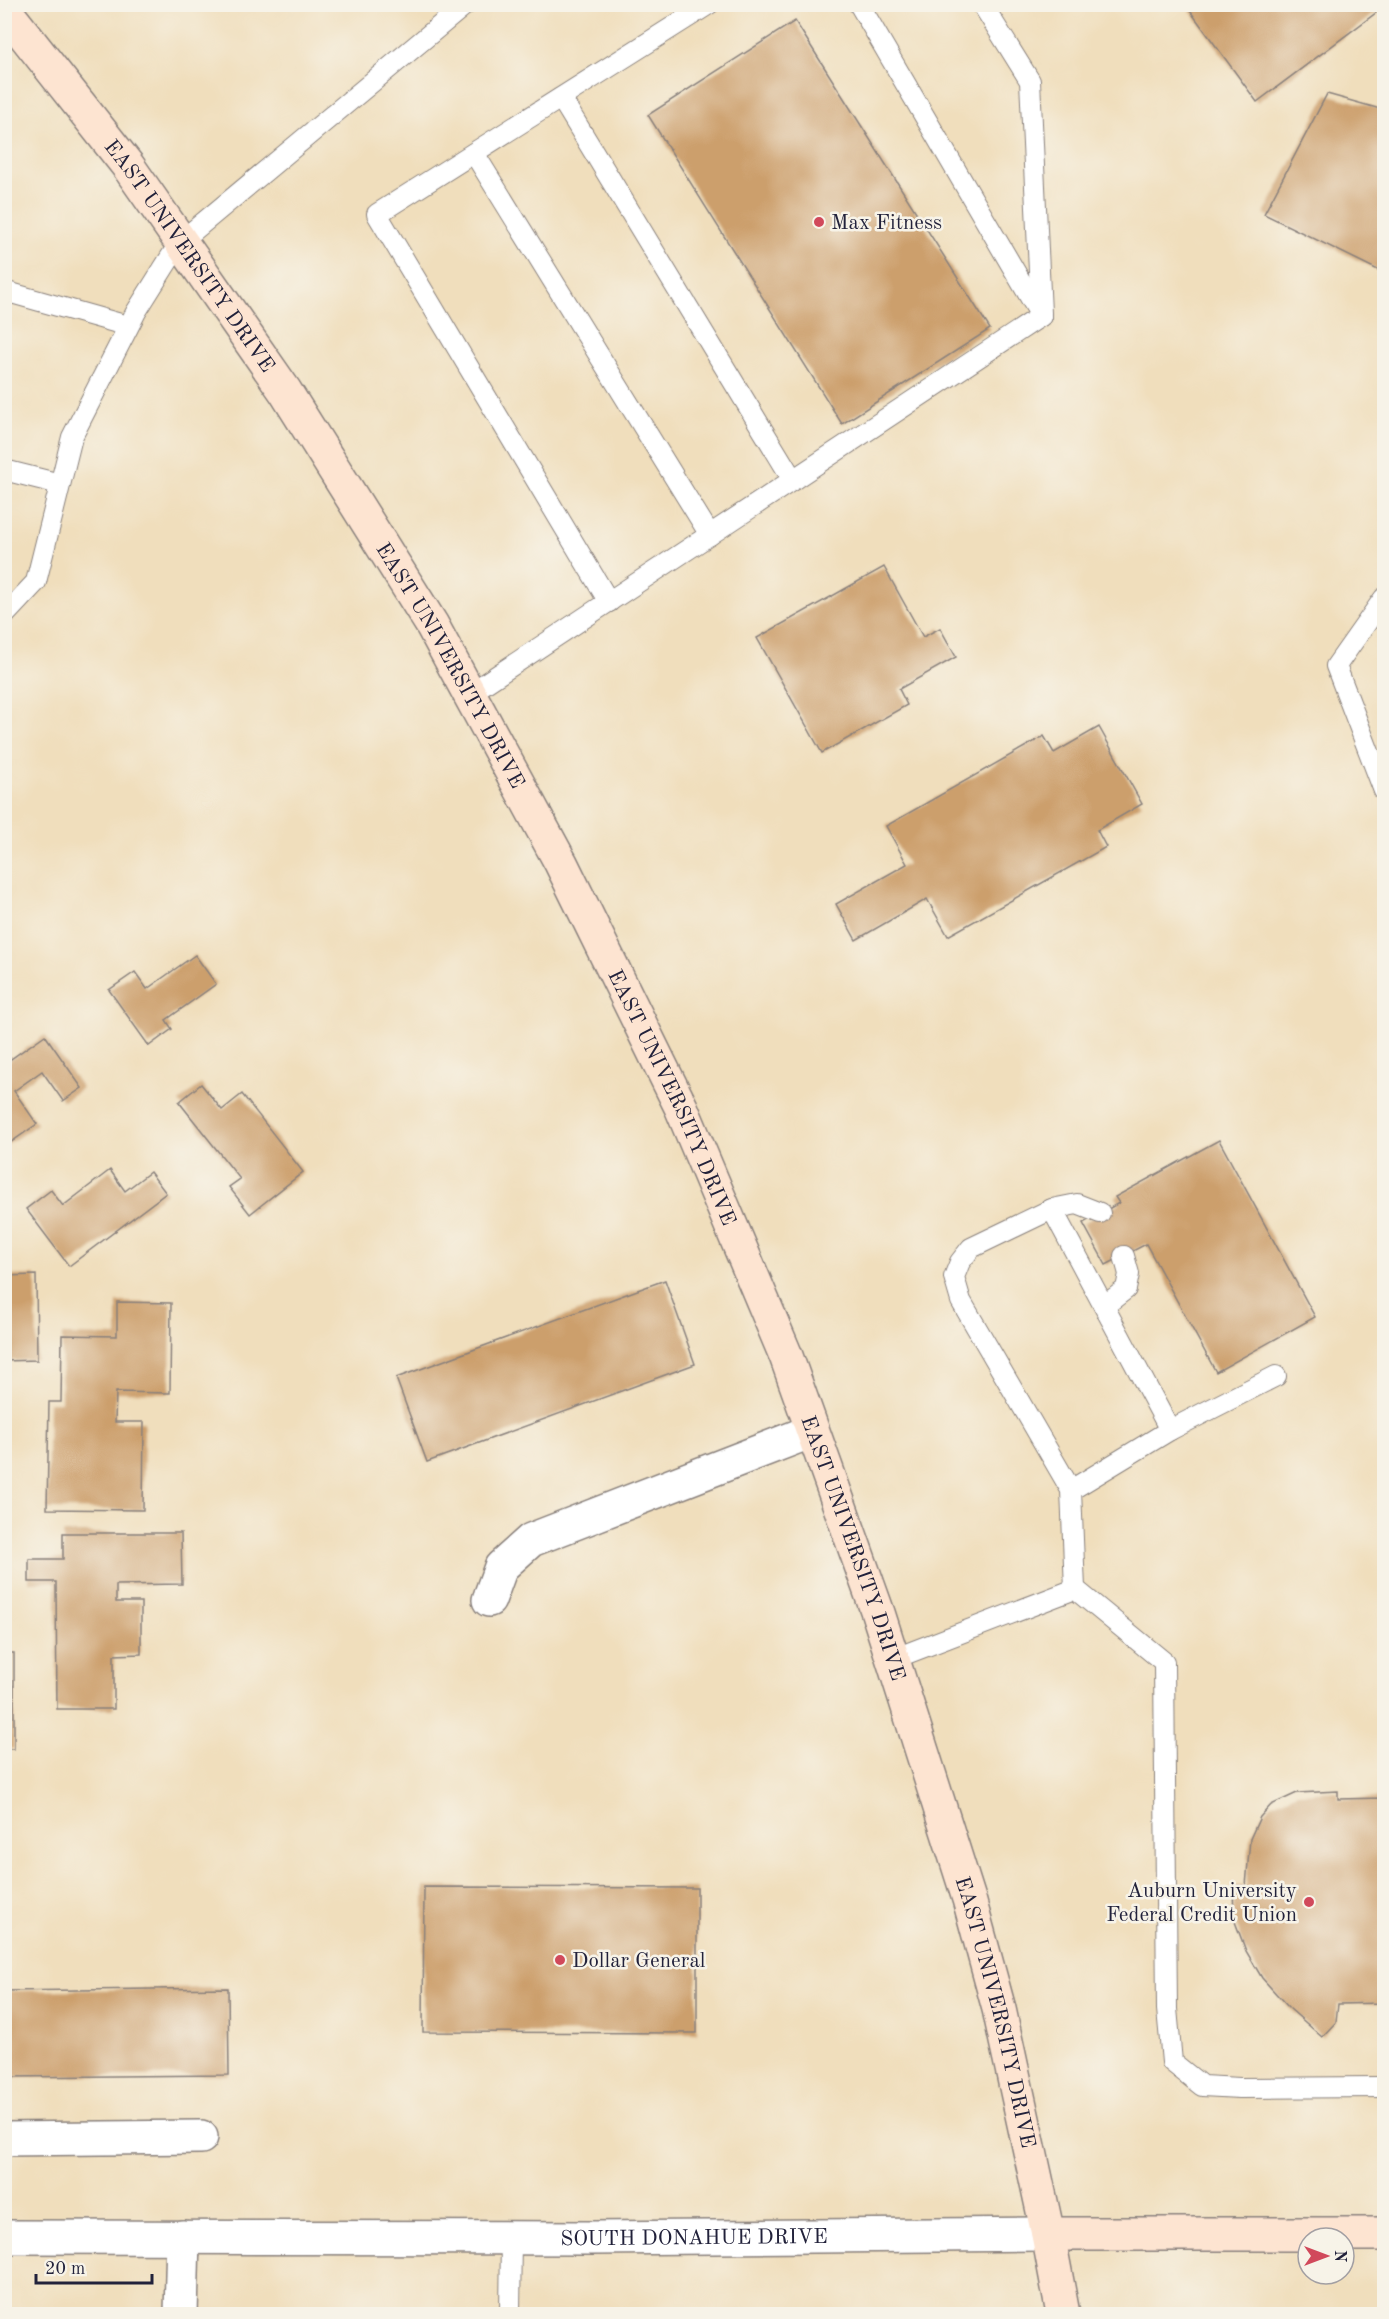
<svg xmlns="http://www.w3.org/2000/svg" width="1389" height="2319" viewBox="0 0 1389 2319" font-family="'Old Standard TT',serif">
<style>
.building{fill:#cc9f6c}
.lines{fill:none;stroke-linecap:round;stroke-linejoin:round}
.lane-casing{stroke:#89807c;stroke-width:22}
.street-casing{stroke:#89807c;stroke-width:36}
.secondary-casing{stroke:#89807c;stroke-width:36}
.lane{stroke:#fff;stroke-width:20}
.street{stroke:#fff;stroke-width:33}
.secondary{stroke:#fde4d1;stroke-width:33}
.poi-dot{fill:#d1495b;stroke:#f7f3e8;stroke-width:2}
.labels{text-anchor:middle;stroke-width:5;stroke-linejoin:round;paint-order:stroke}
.poi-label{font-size:21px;fill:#22223b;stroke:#f7f3e8;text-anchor:start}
.street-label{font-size:21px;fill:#22223b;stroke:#f7f3e8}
</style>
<rect width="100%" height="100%" fill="#f7f3e8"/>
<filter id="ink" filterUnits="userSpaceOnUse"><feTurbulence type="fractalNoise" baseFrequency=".0167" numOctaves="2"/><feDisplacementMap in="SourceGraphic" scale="12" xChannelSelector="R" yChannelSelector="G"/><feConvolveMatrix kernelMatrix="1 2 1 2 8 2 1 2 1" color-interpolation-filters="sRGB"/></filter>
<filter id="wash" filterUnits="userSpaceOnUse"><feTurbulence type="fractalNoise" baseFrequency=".008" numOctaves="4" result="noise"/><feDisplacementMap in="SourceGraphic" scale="24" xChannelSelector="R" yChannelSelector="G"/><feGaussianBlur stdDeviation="1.35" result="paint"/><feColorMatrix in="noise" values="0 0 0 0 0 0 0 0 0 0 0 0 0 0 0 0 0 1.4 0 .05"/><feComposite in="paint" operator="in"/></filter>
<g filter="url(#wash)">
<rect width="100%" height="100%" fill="#f0debc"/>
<g id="blocks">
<g class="building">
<polygon points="1185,4 1371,4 1377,12 1257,102"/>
<polygon points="795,21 990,329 842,424 648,115"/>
<polygon points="1327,94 1384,110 1384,273 1264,214"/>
<polygon points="884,567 923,637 940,628 956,657 899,689 907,705 822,753 757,638"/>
<polygon points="1099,727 1142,804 1097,830 1106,847 948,936 927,899 856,940 836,904 907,864 886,826 1044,736 1054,753"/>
<polygon points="195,955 216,984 166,1020 172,1029 149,1046 109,990 135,972 147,989"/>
<polygon points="45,1035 82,1088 63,1101 42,1071 14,1091 37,1124 4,1147 4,1064"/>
<polygon points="201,1084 222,1110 242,1094 303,1172 250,1214 229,1187 240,1179 179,1102"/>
<polygon points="1219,1140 1315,1317 1216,1372 1146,1244 1106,1265 1083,1223 1119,1203 1115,1197"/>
<polygon points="110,1170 125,1191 150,1172 166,1193 69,1266 26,1209 51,1190 63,1206"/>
<polygon points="36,1275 37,1360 4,1361 4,1276"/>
<polygon points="665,1280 695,1364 427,1462 396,1378"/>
<polygon points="117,1302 171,1303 170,1393 116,1392 115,1422 144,1422 143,1510 47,1509 49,1402 61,1402 62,1335 117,1336"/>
<polygon points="63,1533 181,1533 182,1584 116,1585 116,1602 141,1602 141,1654 114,1655 114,1709 57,1709 56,1582 29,1582 29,1559 63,1559"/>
<rect x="4" y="1653" width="10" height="96"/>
<polygon points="1338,1791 1338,1799 1384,1798 1384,2003 1338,2004 1336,2022 1322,2037 1289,2008 1262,1978 1246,1951 1234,1919 1233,1886 1246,1886 1250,1839 1260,1817 1271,1805 1297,1793"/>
<polygon points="424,1887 697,1888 697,2033 423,2032"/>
<polygon points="228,1988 229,2075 4,2077 4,1991"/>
</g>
</g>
</g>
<g filter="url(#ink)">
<use href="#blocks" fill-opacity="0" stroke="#89807c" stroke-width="1.5"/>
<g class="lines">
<defs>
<g id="lane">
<polyline points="859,4 1041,316"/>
<polyline points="982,4 1030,81 1041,313"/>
<polyline points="561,98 793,480"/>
<polyline points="474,153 710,535"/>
<polyline points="4,291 128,326"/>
<polyline points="4,470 60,484"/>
<polyline points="1384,598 1336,666 1384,791"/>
<polyline points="609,602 377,214 709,4"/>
<polyline points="4,616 36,582 72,437 136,312 180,242 466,4"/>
<polyline points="469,694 1041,316"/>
<polyline points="1052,1209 1077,1204 1100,1213"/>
<polyline points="1104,1306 1126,1289 1129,1274 1124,1256"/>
<polyline points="1170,1430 1276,1376"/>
<polyline points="1071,1490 1170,1430 1052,1209 971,1248 960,1262 954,1277 961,1301 1071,1490 1075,1589"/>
<polyline points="893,1659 1075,1589 1164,1662 1167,2009 1172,2062 1202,2086 1240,2088 1384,2087"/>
<polyline points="510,2314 511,2238"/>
</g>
<g id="street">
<polyline points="489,1600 501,1567 531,1540 812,1431"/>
<polyline points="4,2139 201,2137"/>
<path id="s1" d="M4 2237 592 2238 1048 2234"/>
<polyline points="181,2314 183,2237"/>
</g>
<g id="secondary">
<path id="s2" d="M4 9 128 166 285 391 432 625 561 863 681 1107 786 1356 878 1613 969 1899 999 2009 1048 2234 1063 2314"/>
<polyline points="1048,2234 1384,2234"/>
</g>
</defs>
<use href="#lane" class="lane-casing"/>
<use href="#street" class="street-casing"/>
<use href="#secondary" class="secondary-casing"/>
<use href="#lane" class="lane"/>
<use href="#street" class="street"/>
<use href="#secondary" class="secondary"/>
</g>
</g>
<g class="poi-dot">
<circle cx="819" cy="222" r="6"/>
<circle cx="1309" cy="1902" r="6"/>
<circle cx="560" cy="1960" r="6"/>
</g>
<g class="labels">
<g class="poi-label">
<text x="831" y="229">Max Fitness</text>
<text x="1297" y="1897" text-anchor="end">Auburn University<tspan x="1297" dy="24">Federal Credit Union</tspan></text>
<text x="572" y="1967">Dollar General</text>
</g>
<g class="street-label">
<text dy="7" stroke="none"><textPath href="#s2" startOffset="309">EAST UNIVERSITY DRIVE</textPath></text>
<text dy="7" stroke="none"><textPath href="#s2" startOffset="795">EAST UNIVERSITY DRIVE</textPath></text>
<text dy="7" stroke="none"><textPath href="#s2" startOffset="1281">EAST UNIVERSITY DRIVE</textPath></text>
<text dy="7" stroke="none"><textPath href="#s2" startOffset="1767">EAST UNIVERSITY DRIVE</textPath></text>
<text dy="7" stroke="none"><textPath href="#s2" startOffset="2253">EAST UNIVERSITY DRIVE</textPath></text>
<text dy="7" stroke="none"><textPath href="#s1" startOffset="690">SOUTH DONAHUE DRIVE</textPath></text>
</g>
</g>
<rect width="1389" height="2319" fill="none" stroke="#f7f3e8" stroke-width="24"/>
<g transform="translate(1326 2256) rotate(90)"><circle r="28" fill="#f7f3e8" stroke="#a29fa3" stroke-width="1.5"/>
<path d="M0-4.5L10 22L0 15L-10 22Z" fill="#d1495b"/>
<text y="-9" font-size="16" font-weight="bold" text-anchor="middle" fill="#22223b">N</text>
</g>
<path d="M36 2274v9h116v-9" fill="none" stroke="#22223b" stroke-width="3"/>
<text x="45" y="2274" font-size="18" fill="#22223b" stroke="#f7f3e8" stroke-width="4.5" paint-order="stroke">20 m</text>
</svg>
